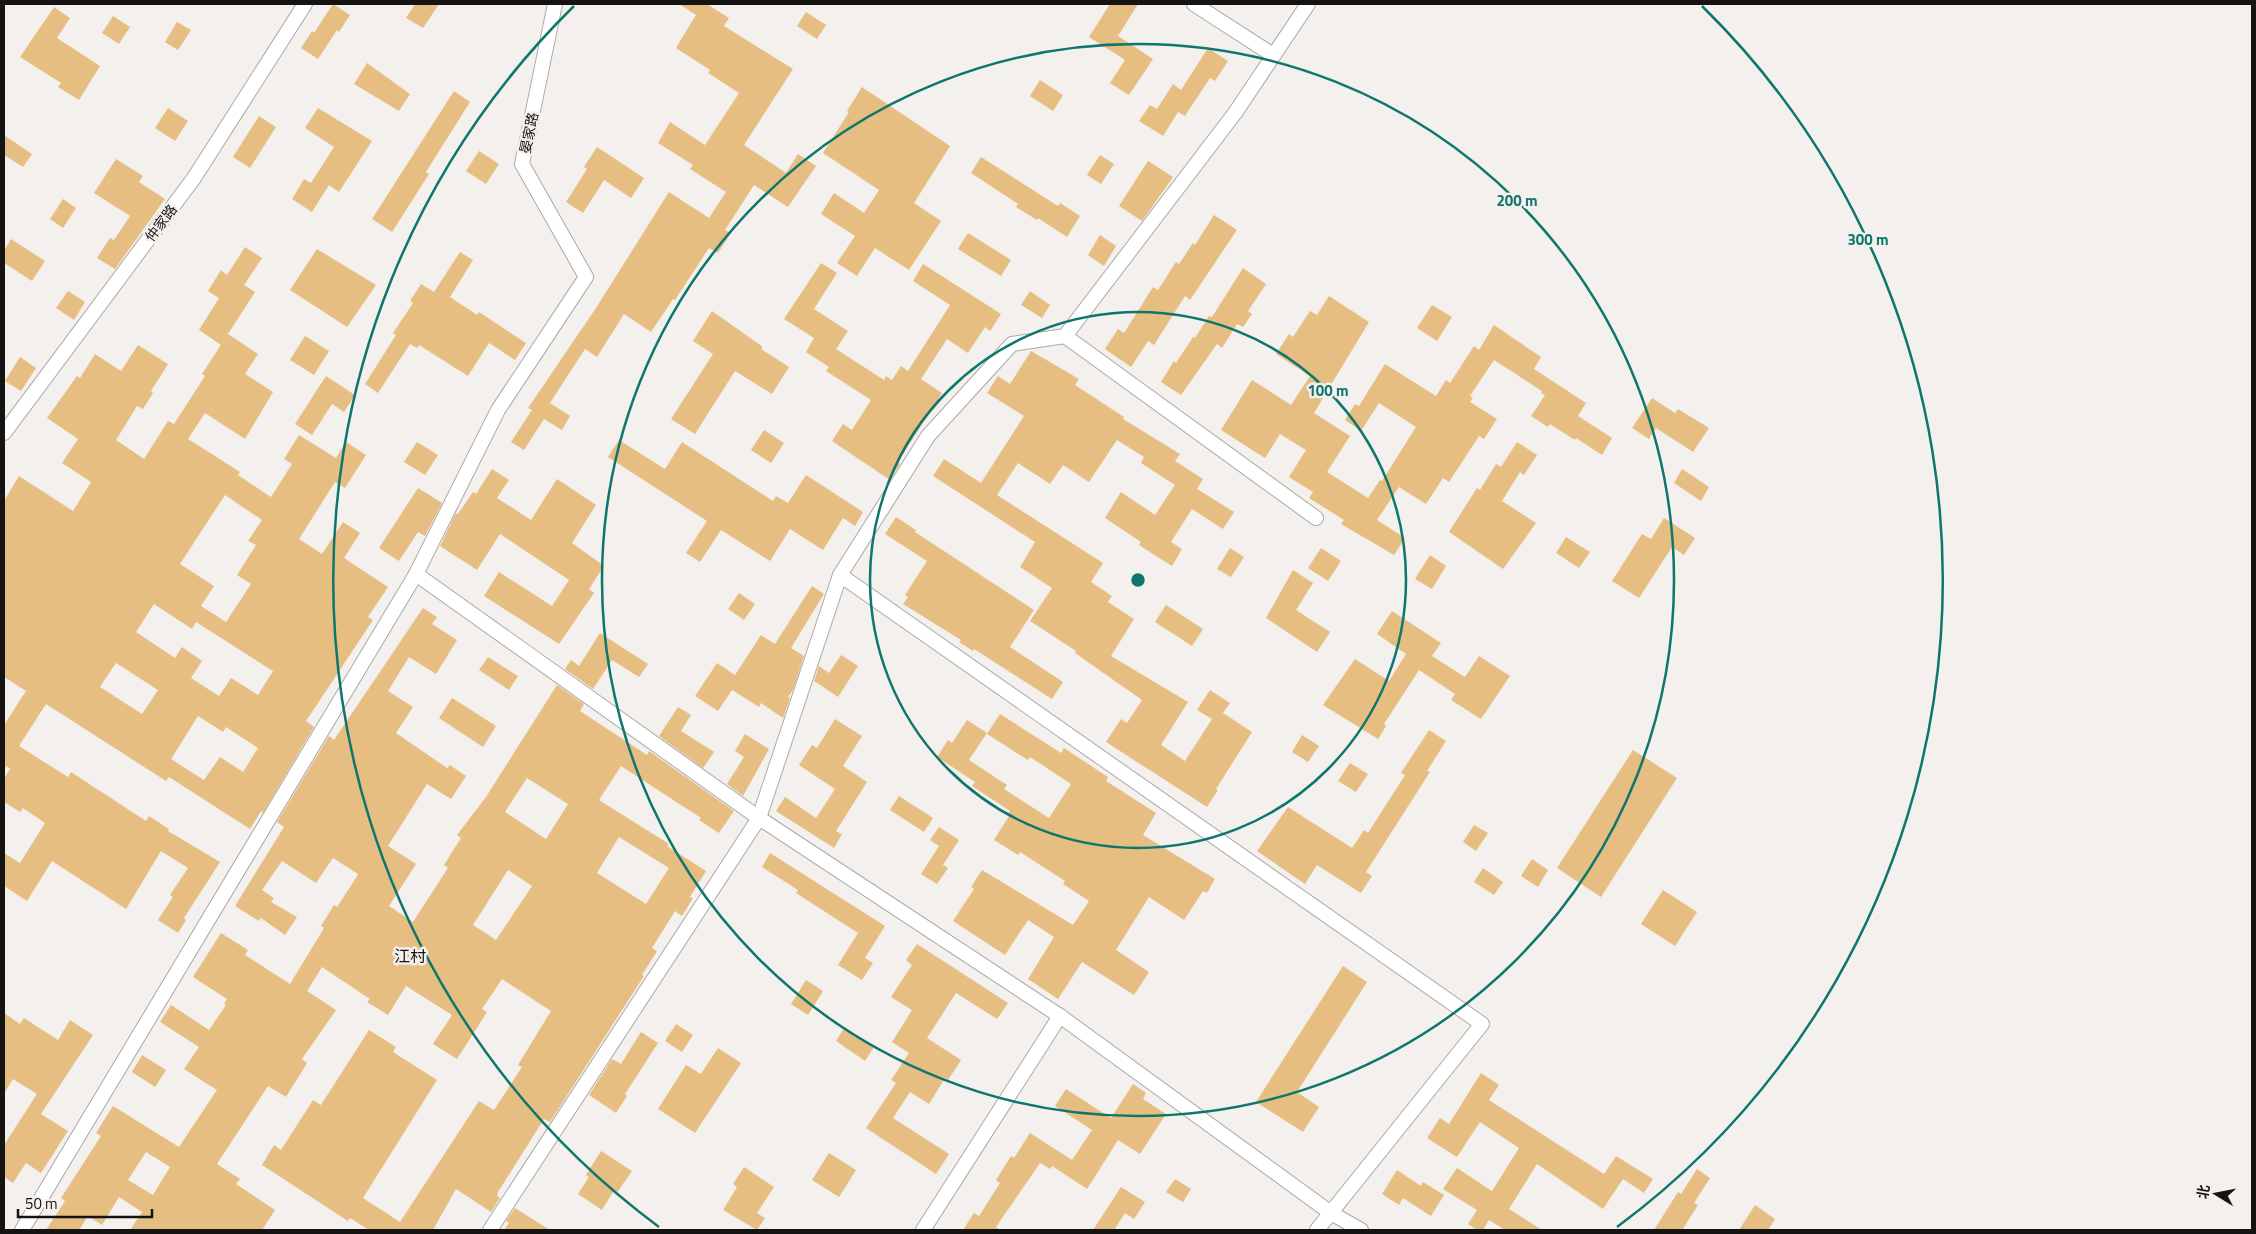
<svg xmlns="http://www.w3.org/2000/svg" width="2256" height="1234" viewBox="0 0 2256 1234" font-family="'Titillium Web','Noto Sans SC',sans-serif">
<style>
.building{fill:#e6be82;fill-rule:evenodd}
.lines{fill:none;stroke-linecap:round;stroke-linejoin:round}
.minor-casing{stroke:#aba9a6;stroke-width:16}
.minor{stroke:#fff;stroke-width:14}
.ring{fill:none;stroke:#0f766e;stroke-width:2.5}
.labels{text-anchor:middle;stroke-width:5;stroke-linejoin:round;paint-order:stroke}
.street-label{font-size:14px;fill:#151413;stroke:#f3f0ed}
.quarter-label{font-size:16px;fill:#151413;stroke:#f3f0ed}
.centre{fill:#0f766e;stroke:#f3f0ed;stroke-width:2.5}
.ring-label{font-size:15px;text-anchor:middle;font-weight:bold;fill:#0f766e;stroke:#f3f0ed;stroke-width:5;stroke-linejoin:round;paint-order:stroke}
</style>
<rect width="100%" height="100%" fill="#f3f0ed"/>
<g class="building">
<polygon points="333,4 350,15 339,32 337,30 318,59 301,48 312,31 314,33"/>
<polygon points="415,4 439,4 423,28 406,18"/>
<polygon points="679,4 707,4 729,18 724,26 793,69 744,145 786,173 798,154 816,166 788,207 754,185 725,230 731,233 718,253 709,248 675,300 673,299 651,332 624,314 597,357 585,349 550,403 570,416 562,430 544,419 524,450 511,442 532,410 528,408 596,308 669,192 709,218 726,192 690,169 693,165 658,143 670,122 705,145 739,93 708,73 710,70 676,48 696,15"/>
<polygon points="1110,4 1138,4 1118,36 1153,59 1129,95 1110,83 1125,60 1089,37"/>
<polygon points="54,7 70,18 57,38 100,66 79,100 58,87 61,83 20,57"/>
<polygon points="806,12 826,25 817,39 797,26"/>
<polygon points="113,16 130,27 119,44 102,33"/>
<polygon points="177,22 191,30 178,50 165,42"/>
<polygon points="1208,48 1228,61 1215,81 1210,78 1185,116 1178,112 1163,136 1139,121 1150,105 1157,109 1173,84 1181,90"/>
<polygon points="367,63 410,94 399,111 354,84"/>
<polygon points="1040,80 1063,95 1053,111 1030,96"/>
<polygon points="862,87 950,146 914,203 941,221 909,270 875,248 857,276 837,263 855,236 821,214 834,193 864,213 879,190 823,153 849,112 847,111"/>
<polygon points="454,91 470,102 426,172 429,174 392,232 372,219"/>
<polygon points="168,108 188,121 175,141 155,128"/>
<polygon points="318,108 372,141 339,192 329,185 312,212 292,199 304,179 311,183 334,147 305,128"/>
<polygon points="259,116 276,127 250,168 233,157"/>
<polygon points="4,135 32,154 23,167 4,155"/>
<polygon points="597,147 644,178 631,198 604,180 583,213 566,202 587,169 584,167"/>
<polygon points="479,151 499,164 486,184 466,171"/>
<polygon points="1100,155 1114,164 1101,184 1087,175"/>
<polygon points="981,157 1058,206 1060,203 1080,216 1067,237 1038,218 1037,220 1016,207 1018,204 971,173"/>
<polygon points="116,159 143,176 139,182 165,199 115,269 97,258 110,238 114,240 130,216 94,193"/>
<polygon points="1148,161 1173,177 1142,221 1119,206"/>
<polygon points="63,199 76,208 63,228 50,219"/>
<polygon points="1214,215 1237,230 1190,300 1185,296 1154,345 1148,341 1131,367 1105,349 1118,329 1124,333 1153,287 1158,290 1176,262 1179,264 1193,243 1195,245"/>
<polygon points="968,233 1011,260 1001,276 958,249"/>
<polygon points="1100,235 1116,246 1104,266 1088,255"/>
<polygon points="11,239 45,261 32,281 4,263 4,251"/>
<polygon points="245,247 262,258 244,285 255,292 221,345 199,330 219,298 208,291 221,270 227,275"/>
<polygon points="317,249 376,285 347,327 290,290"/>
<polygon points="460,252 473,260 450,297 477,315 479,312 526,343 515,360 489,343 468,376 419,345 417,348 410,344 378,393 365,384 396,335 393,333 413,303 410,301 421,284 434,292"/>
<polygon points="821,263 837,273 814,309 848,331 836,349 884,380 886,376 892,380 901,366 908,371 950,305 913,281 923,264 1001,314 990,331 985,327 968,353 947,339 921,379 942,393 898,462 900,464 890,480 832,441 843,424 852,430 871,400 826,371 829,367 806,352 814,338 784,319"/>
<polygon points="1243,268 1266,284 1248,311 1252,314 1243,327 1237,324 1222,348 1217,344 1181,395 1161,382 1174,361 1176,363 1193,337 1195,338 1209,316 1212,317"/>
<polygon points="68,291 85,302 74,320 56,308"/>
<polygon points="1030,291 1050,305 1042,318 1021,305"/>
<polygon points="1329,296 1369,322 1314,413 1350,436 1327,472 1368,498 1380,480 1382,481 1416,427 1379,403 1361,431 1345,420 1355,404 1359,406 1385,364 1436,396 1446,380 1450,383 1474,346 1479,350 1494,325 1541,357 1534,369 1586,403 1578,416 1612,438 1602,455 1576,438 1575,440 1550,424 1548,427 1531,416 1545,395 1541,393 1542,391 1494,360 1470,396 1473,398 1470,402 1497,419 1484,439 1479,436 1449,482 1443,478 1426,504 1399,487 1377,520 1405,538 1394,555 1341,524 1344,520 1309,498 1313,492 1289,477 1306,450 1280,434 1265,458 1221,430 1252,380 1291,405 1310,376 1276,354 1289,334 1293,337 1310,311 1317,315"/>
<polygon points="1432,305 1452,317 1437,341 1417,328"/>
<polygon points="712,311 763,347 761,349 789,367 772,394 735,371 695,434 671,419 713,354 693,341"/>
<path d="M228 334 258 354 245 374 273 392 245 439 205 413 188 439 240 472 238 475 271 497 292 464 284 459 299 435 336 458 346 442 366 455 345 488 335 482 299 539 322 554 343 522 360 533 344 558 388 587 368 617 373 620 306 721 314 727 263 813 261 811 250 829 169 777 166 781 46 704 19 746 68 777 71 772 146 821 149 816 169 829 168 831 220 862 184 918 186 920 178 933 158 920 173 897 170 895 188 868 161 851 126 909 52 861 27 901 4 886V853L20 863 45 823 23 808 20 812 4 802V778L10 769 6 766 4 770V725L26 691 4 677V501L19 476 73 511 91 482 62 463 78 439 47 418 77 376 80 378 95 354 121 371 138 345 168 364 151 391 153 393 143 409 137 406 116 440 144 459 168 421 174 424 205 376 202 374ZM225 495 262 520 248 541 256 545 237 575 251 584 226 622 201 606 214 586 180 564ZM154 604 192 629 196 622 273 671 258 695 231 678 219 696 191 678 202 661 182 647 175 658 136 632ZM116 663 158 690 142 714 100 687ZM198 716 223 732 226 727 258 748 243 772 220 757 204 780 171 759Z"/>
<polygon points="305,336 329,351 314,375 290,360"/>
<polygon points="1031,351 1079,379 1075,385 1124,417 1123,419 1180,454 1175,461 1203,479 1197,489 1234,512 1223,529 1192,509 1171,542 1182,549 1172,566 1139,545 1141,542 1105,518 1121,492 1155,515 1175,485 1141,463 1144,457 1117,440 1089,482 1063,465 1050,484 1018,463 997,495 1103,563 1091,582 1112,596 1108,602 1134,619 1111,656 1188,702 1161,745 1185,761 1212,719 1197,710 1210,690 1230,703 1223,713 1252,732 1216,789 1218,790 1207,807 1106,742 1121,719 1127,723 1142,700 1075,653 1076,651 1030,621 1052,588 1020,567 1035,542 933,476 944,459 981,483 1024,416 987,393 998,376 1010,384"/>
<polygon points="20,357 36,368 21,391 5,381"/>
<polygon points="326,376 355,395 344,412 332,404 312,435 295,424"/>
<polygon points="1652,398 1675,413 1678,409 1709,428 1693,452 1656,428 1649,439 1632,428"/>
<polygon points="764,430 784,443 771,463 751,450"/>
<polygon points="619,440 665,469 682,442 773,501 776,496 788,503 806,475 863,512 855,526 843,518 823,550 790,529 770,561 721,530 700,562 686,553 707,521 608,457"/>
<polygon points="417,442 438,455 425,475 404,462"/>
<polygon points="1517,442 1537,455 1524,475 1520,472 1502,501 1536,523 1503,569 1449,532 1477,488 1480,490 1496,464 1501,467"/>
<polygon points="492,469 509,480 497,498 531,520 557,479 596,505 572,543 604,566 589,589 594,593 559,644 484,596 499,572 552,606 569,580 500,534 477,570 440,546 456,513 458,514 473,492 476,494"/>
<polygon points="1682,469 1709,487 1701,501 1674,483"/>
<polygon points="418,488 442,503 425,536 418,532 399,561 379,548"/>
<polygon points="896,517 916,530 915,532 1034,610 1010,647 1063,682 1052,699 974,649 973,651 959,642 961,640 903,604 908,597 905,595 927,561 885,534"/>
<polygon points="1664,518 1695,538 1684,555 1672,547 1639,598 1612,581 1642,534 1651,539"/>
<polygon points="1566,537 1590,552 1579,568 1556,553"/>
<polygon points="1230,548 1244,557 1231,577 1217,569"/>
<polygon points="1321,548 1341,561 1328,581 1308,568"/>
<polygon points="1430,555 1446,566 1432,589 1415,579"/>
<polygon points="1293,570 1313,583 1296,610 1330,632 1317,652 1266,618"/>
<polygon points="812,586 824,594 791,648 804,656 793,690 788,697 790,698 783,718 761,703 759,707 732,690 718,711 695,696 717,663 735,675 761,635 775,644"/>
<polygon points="739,593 755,604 744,620 728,609"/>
<polygon points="1166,605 1203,629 1192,646 1155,622"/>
<path d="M423 608 437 617 432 624 457 640 436 674 409 657 388 691 413 707 396 733 447 768 450 765 466 776 451 799 427 784 388 846 416 864 389 906 413 922 448 868 444 865 461 838 457 835 486 797 557 685 584 704 580 711 647 755 649 751 734 811 719 833 699 820 701 818 621 766 599 800 669 844 667 846 706 871 690 897 693 898 682 916 675 911 652 948 657 951 642 975 644 976 550 1122 544 1119 498 1192 497 1196 500 1198 491 1212 456 1189 433 1230H369L350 1218 348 1221 262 1165 274 1145 281 1150 313 1100 321 1105 369 1030 396 1047 393 1052 437 1080 363 1198 400 1222 479 1101 494 1110 522 1067 518 1065 551 1011 502 979 482 1009 487 1012 457 1059 433 1044 452 1015 406 986 388 1015 367 1002 370 999 322 967 307 991 336 1010 302 1059 307 1063 286 1097 268 1086 217 1164 240 1179 236 1184 275 1210 262 1230H130L142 1212 119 1197 102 1225 88 1216 79 1230H46L65 1201 61 1198 101 1136 96 1133 113 1106 179 1147 217 1090 184 1069 199 1047 160 1022 171 1005 209 1030 226 1005 224 1004 227 999 193 977 221 933 248 950 245 955 290 984 324 928 321 926 334 905 337 907 356 878 358 874 333 858 316 883 282 861 262 890 274 898 271 902 297 917 285 935 261 918 259 921 235 906 284 827 277 822 329 736 334 740ZM527 778 568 804 546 839 505 812ZM619 837 669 868 646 904 597 873ZM508 870 532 886 496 940 473 925ZM146 1152 170 1167 153 1195 128 1180Z"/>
<polygon points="1392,611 1441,643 1432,656 1465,677 1479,656 1510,676 1481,719 1451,700 1455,694 1419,670 1384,724 1386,726 1378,739 1323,705 1355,659 1389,681 1406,654 1377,634"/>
<polygon points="600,633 648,664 639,677 612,660 593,689 565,669 571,660 579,666"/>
<polygon points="841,655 858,666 838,697 814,681 819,666 829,673"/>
<polygon points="488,657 518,676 509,690 479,670"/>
<polygon points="452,698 496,726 483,747 439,718"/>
<polygon points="678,707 691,715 681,731 714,752 703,768 659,736"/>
<polygon points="1000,714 1061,753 1064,748 1108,777 1106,781 1156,813 1143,835 1215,879 1207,893 1203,891 1184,920 1149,897 1116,950 1149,972 1134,995 1082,962 1058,999 1028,979 1054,937 1028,920 1005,955 953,921 974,889 971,887 982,870 1073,925 1089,901 1063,884 1065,881 1020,852 1018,855 994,840 1009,816 1007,815 1010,811 972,786 975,782 937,757 948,740 952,743 967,720 987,733 969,760 1007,785 1004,789 1049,818 1071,784 1030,757 1028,760 987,734"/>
<polygon points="835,719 862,736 843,766 867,782 836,831 842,834 834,848 776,811 785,797 816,818 835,789 799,765 812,745 817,748"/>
<polygon points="1429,730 1446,741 1427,771 1430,772 1366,872 1372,876 1361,893 1317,865 1305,884 1257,851 1288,807 1352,848 1364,830 1368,833 1405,775 1401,773"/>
<polygon points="745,734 769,749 743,796 727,784 744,757 735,751"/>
<polygon points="1302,735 1319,746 1308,762 1292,752"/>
<polygon points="1633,750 1677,778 1601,897 1557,868"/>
<polygon points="1350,763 1368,774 1356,792 1338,781"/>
<polygon points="899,796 933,818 924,832 890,810"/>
<polygon points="1474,825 1488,833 1476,851 1463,842"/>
<polygon points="939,827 959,840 943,865 948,868 937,884 921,874 939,846 930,840"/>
<polygon points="770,853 885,926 865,958 873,963 862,980 838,965 858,933 796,893 798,890 762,867"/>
<polygon points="1532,859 1548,870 1538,887 1521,876"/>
<polygon points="1483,868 1503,882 1494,895 1474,882"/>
<polygon points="1663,890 1697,912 1675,946 1641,924"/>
<polygon points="917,944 1008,1003 997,1019 956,993 927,1038 961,1060 948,1080 945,1078 929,1104 910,1092 893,1118 949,1154 936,1174 866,1128 896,1083 891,1080 909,1053 892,1042 912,1010 891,997 912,965 906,960"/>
<polygon points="1343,966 1367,982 1297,1092 1319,1107 1303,1132 1256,1102"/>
<polygon points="806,980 823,991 808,1015 791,1004"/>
<polygon points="4,1013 20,1024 24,1018 58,1040 70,1020 93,1035 41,1114 68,1131 41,1173 26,1163 13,1183 4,1177 4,1145 37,1094 13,1079 4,1094"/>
<polygon points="676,1024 693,1035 682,1052 665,1041"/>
<polygon points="844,1028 874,1047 865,1061 836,1041"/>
<polygon points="641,1032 658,1043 625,1094 627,1096 616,1113 589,1095 612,1059 621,1064"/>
<polygon points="718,1048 741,1063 695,1133 658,1109 686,1065 701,1074"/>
<polygon points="142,1055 166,1070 155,1087 132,1072"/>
<polygon points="1481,1073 1499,1085 1489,1100 1604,1174 1616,1156 1653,1179 1644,1193 1623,1179 1603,1209 1537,1164 1509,1209 1542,1230 1505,1230 1489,1220 1483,1230 1477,1230 1468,1224 1477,1210 1443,1189 1457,1168 1492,1191 1519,1148 1480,1122 1457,1157 1427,1138 1440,1118 1449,1124"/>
<polygon points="1133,1084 1146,1093 1143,1099 1166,1114 1140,1154 1118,1140 1087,1189 1052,1166 1050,1169 1040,1163 996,1227 1000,1230 963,1230 974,1213 979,1216 1000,1183 996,1180 1011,1156 1014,1158 1030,1133 1072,1160 1092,1130 1055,1106 1066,1089 1111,1118"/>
<polygon points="601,1151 632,1171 616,1194 613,1192 602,1210 578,1194 589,1177 586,1175"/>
<polygon points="829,1153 856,1170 839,1197 812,1180"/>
<polygon points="744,1167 774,1187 757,1213 765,1218 757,1230 723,1210 737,1187 733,1184"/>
<polygon points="1697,1169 1710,1178 1694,1203 1698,1205 1682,1230 1654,1230 1678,1192 1681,1194"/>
<polygon points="1397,1170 1421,1186 1423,1182 1444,1195 1431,1216 1403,1198 1399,1205 1382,1194"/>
<polygon points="1175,1179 1191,1189 1183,1202 1166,1192"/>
<polygon points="1121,1187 1145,1202 1134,1219 1125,1213 1114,1230 1093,1230"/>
<polygon points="1755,1205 1775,1219 1768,1230 1739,1230"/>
<polygon points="515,1208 550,1230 504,1230 509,1223 506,1221"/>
</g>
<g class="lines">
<defs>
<g id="minor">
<polyline points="1194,4 1273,55"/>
<polyline points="1065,336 1316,518"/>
<polyline points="4,433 194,178 305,4"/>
<polyline points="416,574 759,818 1060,1016 1331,1213 1361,1230"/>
<polyline points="840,575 1482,1024 1317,1230"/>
<polyline points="22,1230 416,574 498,410 586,277 522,164 555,4"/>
<polyline points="490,1230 759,818 840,575 928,436 1012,344 1065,336 1235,113 1308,4"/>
<polyline points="923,1230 1060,1016"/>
</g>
</defs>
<use href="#minor" class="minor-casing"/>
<use href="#minor" class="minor"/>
</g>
<g class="ring">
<circle cx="1138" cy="580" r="268"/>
<circle cx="1138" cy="580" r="536"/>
<path d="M659 1227A805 805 0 0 1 574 6M1702 6A805 805 0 0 1 1617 1227"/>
</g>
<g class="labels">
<g class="street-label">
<text transform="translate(529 133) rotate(-78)" y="5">晏家路</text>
<text transform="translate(161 223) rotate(-53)" y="5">仲家路</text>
</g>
<g class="quarter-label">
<text x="410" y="962">江村</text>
</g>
</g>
<circle cx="1138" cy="580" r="8" class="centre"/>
<g class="ring-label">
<text x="1517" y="206">200 m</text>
<text x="1868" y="245">300 m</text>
<text x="1328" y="396">100 m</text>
</g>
<rect width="2256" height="1234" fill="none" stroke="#151413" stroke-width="10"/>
<g transform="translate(2216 1194) rotate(280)" stroke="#f3f0ed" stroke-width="4" paint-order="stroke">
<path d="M0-4L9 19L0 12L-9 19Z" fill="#151413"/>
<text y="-8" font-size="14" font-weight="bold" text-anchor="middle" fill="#151413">北</text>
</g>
<path d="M18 1209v8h134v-8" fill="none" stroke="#151413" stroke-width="2.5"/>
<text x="25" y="1209" font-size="15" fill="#151413" stroke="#f3f0ed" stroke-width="4" paint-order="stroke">50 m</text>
</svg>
